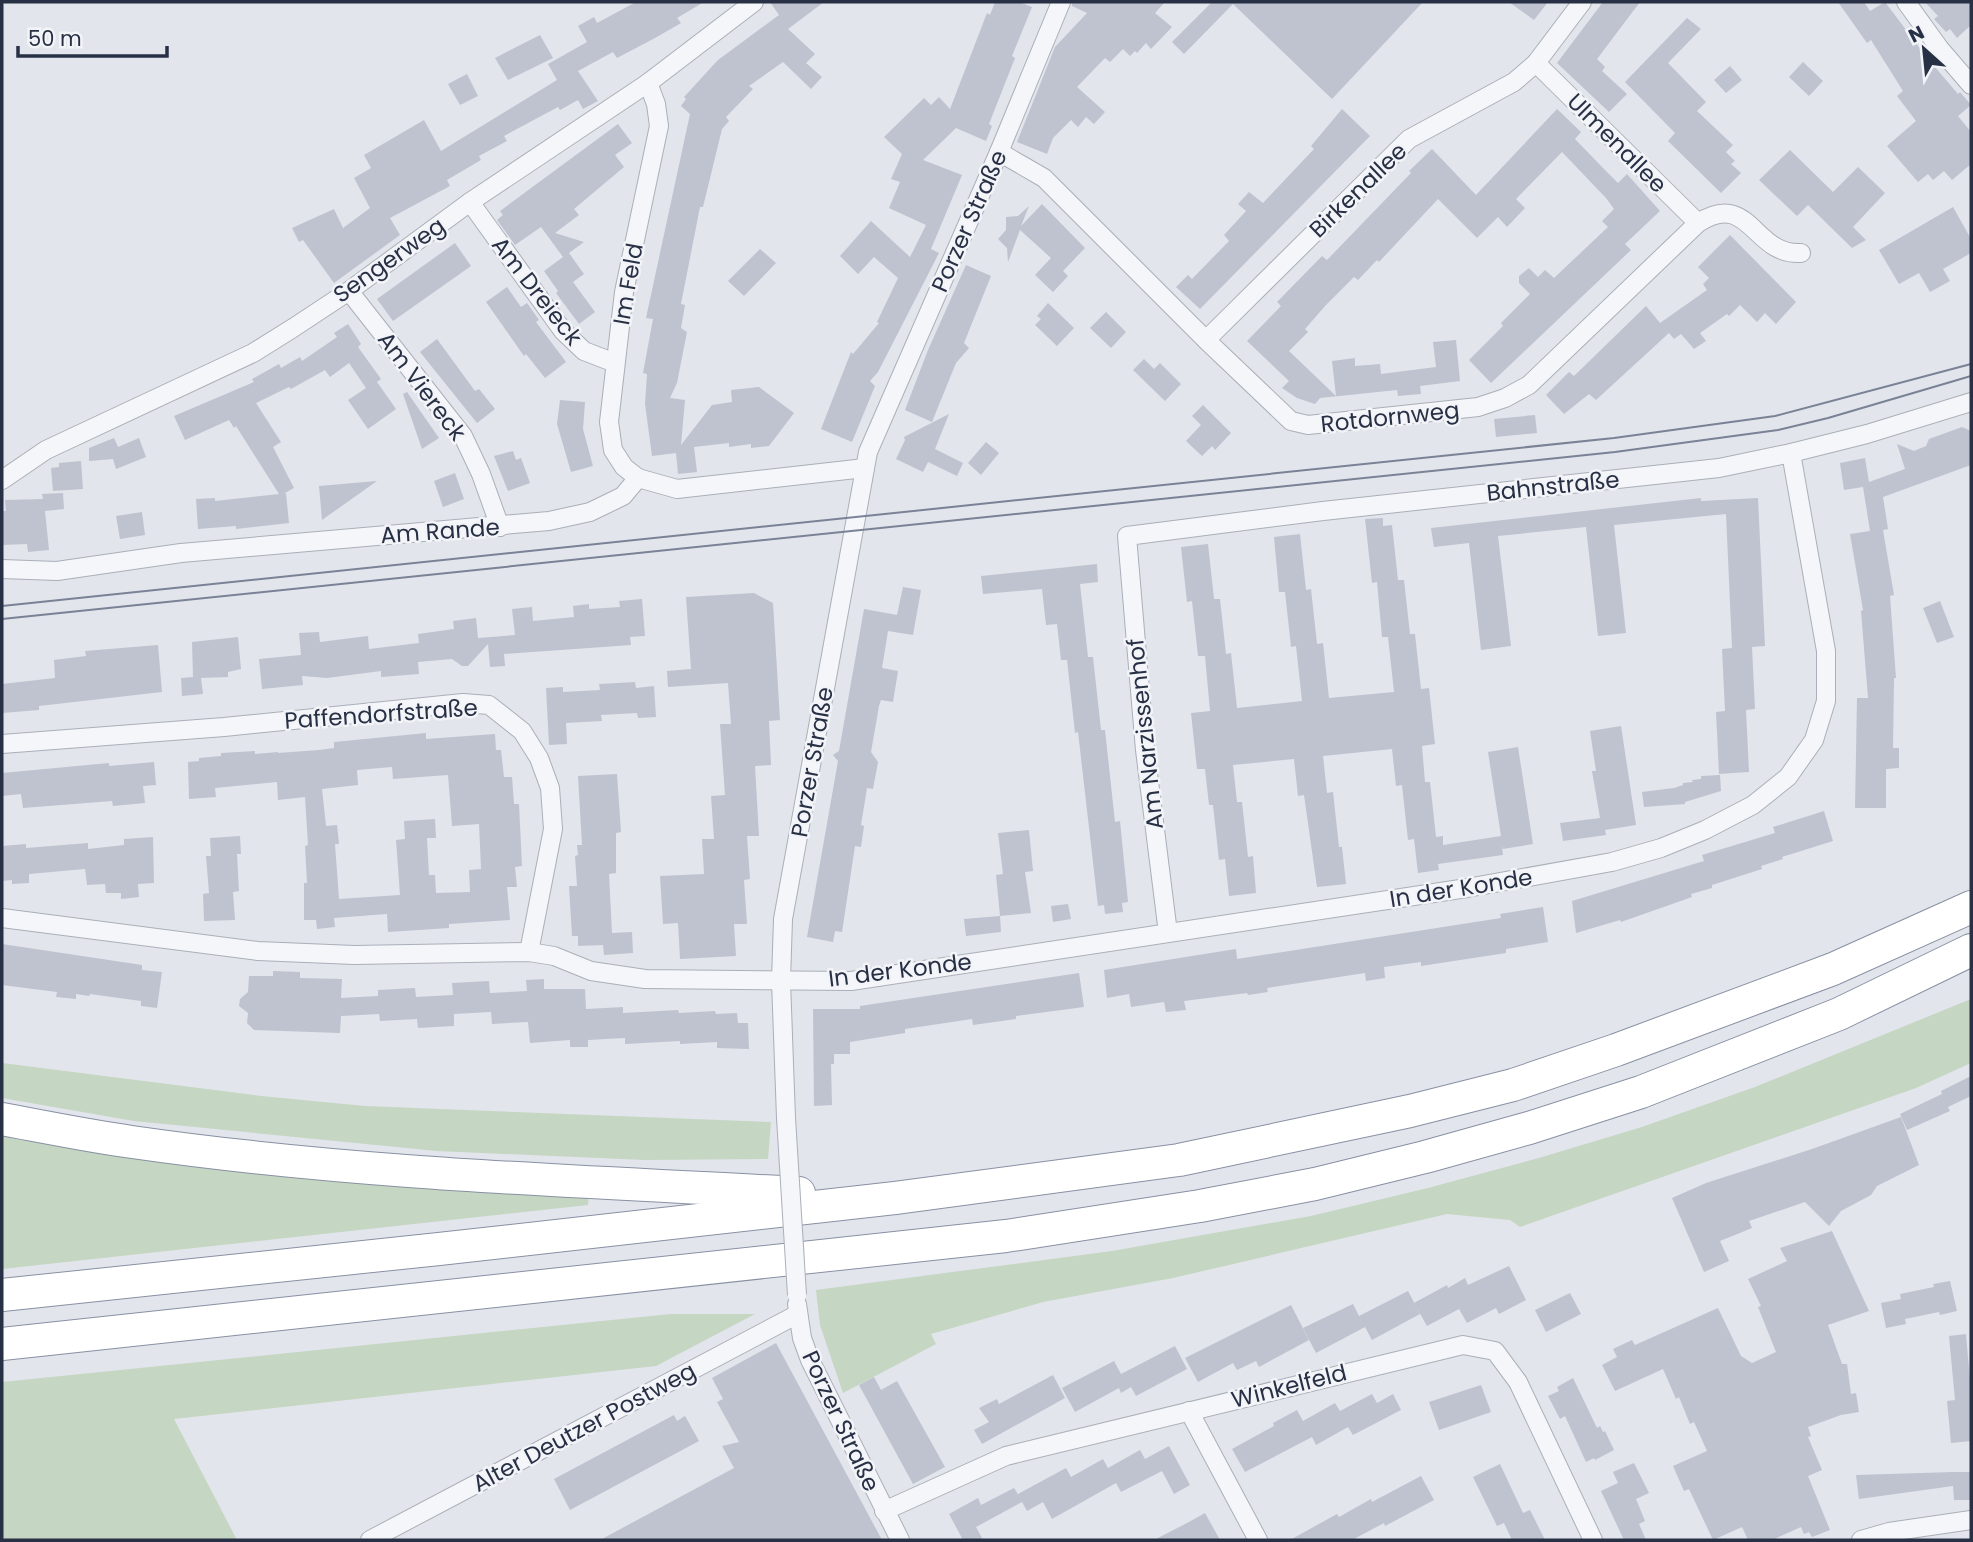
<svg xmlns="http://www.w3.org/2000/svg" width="1973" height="1542" viewBox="0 0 1973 1542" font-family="Poppins,sans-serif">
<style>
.green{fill:#c5d6c2}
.building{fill:#bec3cf;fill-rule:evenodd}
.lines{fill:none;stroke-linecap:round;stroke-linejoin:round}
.minor-casing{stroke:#aaafb9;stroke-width:20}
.motorway-casing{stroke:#8890a3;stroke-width:34}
.minor{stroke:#f5f6f9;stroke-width:18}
.motorway{stroke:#fff;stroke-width:32}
.tram{stroke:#7a8296;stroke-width:2}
.minor-bridge-casing{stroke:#aaafb9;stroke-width:20;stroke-linecap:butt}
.minor-bridge{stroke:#f5f6f9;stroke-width:18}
.labels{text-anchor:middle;stroke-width:5;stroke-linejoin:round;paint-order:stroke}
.street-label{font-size:23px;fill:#283045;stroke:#f2f4f8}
</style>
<rect width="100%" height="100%" fill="#e2e5eb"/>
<g class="green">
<polygon points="1971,999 1971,1063 1916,1088 1520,1227 1510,1220 1447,1214 1173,1278 1043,1302 931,1334 936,1344 843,1393 820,1325 816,1290 1112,1251 1311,1216 1428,1188 1539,1158 1642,1127 1755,1087"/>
<polygon points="2,1063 261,1096 365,1106 771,1122 768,1159 644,1160 437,1151 134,1121 2,1098"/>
<polygon points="2,1133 589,1194 588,1205 2,1269"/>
<polygon points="671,1314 755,1314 656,1366 174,1419 237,1540 2,1540 2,1382"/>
</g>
<g class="building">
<polygon points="636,2 704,2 677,18 681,23 655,38 617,58 613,52 578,71 598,101 583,109 578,100 560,110 558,107 504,136 507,141 479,156 481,160 447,180 450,186 390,218 400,235 334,283 303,240 299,242 292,228 334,209 343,228 370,208 354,178 371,168 364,155 424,120 441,151 557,80 548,64 587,42 578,26 594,17 597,23"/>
<polygon points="770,2 824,2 788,29 815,54 806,63 822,77 811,89 783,62 749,86 753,89 726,117 729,121 722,129 703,207 700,207 681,304 685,305 681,328 687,332 677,383 670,398 685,400 681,445 712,405 732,402 731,390 759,387 794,413 769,446 751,448 751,444 729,447 729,443 694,447 697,472 678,474 676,453 652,456 645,404 647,374 643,373 653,319 646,318 690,114 681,106 686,99 684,97 718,60 779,15"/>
<polygon points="995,2 1019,2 1032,7 1012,56 1015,58 989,124 992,126 986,141 956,128 923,160 962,175 931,249 939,253 878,372 870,381 875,386 852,442 821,429 851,352 853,354 879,323 877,322 898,278 874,257 858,274 840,256 871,221 910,257 926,225 889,208 900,182 891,179 902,154 884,137 924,98 931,105 939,97 950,109 987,13 990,15"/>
<polygon points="1072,2 1165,2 1155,13 1172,27 1151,49 1146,43 1137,53 1135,51 1130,56 1123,49 1110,62 1105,58 1077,87 1105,112 1094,124 1086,117 1078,127 1071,120 1053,138 1047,154 1017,142 1055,47 1087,13 1072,6"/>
<polygon points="1212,2 1423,2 1332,99 1233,4 1184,54 1172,42"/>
<polygon points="1509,2 1548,2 1534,20"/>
<polygon points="1603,2 1640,2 1597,59 1605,67 1602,71 1627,94 1609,112 1557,63"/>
<polygon points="1838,2 1864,2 1870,11 1885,2 1928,59 1958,94 1960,92 1971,105 1958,116 1971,132 1971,164 1952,180 1944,171 1933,180 1928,174 1918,182 1887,146 1916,121 1897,96 1903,91 1871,40 1867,43"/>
<polygon points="1925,2 1971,2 1971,25 1957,38 1950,29 1946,32 1934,19 1938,16"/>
<polygon points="1687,18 1701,29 1668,63 1706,102 1697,111 1733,145 1726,152 1735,161 1731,164 1741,173 1721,193 1668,141 1675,133 1625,82"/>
<polygon points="540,35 553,58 508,80 495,58"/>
<polygon points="1803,62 1823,81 1809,96 1789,77"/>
<polygon points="1730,66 1742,80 1726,93 1714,80"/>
<polygon points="467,74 478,96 460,105 448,84"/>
<polygon points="1342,109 1370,136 1200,309 1176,287 1188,275 1192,279 1229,241 1224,235 1246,211 1238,204 1249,192 1263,203 1314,149 1311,146"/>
<polygon points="1557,109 1581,132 1575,139 1603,168 1618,183 1627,174 1660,211 1625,244 1631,250 1491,383 1469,360 1503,326 1501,323 1530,294 1519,283 1519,276 1529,268 1538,277 1545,270 1554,278 1608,227 1602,221 1614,209 1606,198 1562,152 1516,199 1525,208 1507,227 1498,217 1477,238 1438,199 1379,262 1377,260 1358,280 1354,277 1326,305 1305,329 1308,332 1289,351 1336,396 1332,361 1355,358 1355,366 1380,364 1381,374 1436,367 1433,342 1456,340 1460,381 1420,386 1421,394 1398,396 1397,390 1320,398 1315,404 1297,398 1282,388 1289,381 1247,341 1281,306 1277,302 1322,256 1327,260 1411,173 1409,171 1432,149 1476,195"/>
<polygon points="618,124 632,143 615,155 624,167 574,209 579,215 555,233 584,242 569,253 584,274 573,282 595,312 579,324 556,293 558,291 544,271 563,257 541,227 515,245 497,220 503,215 500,211"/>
<polygon points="1790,150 1833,192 1858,167 1885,193 1853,227 1866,240 1852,248 1808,205 1797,216 1759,180"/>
<polygon points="1042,204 1085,248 1063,271 1068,276 1053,292 1035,275 1051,258 1020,230 1008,262 1007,248 998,239 1006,230 1006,217 1018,216 1029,206 1021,226"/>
<polygon points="1953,207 1971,239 1971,253 1943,269 1950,281 1930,292 1919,273 1899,284 1879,250"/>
<polygon points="1730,235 1796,302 1776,324 1765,313 1757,322 1740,305 1729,316 1727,314 1700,333 1706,341 1694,349 1681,334 1674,339 1669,333 1596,400 1589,394 1564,414 1546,395 1569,372 1574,376 1646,306 1660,323 1707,290 1703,284 1709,278 1698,267"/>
<polygon points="455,243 471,266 393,321 377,299"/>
<polygon points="760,249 776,263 744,296 728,281"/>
<polygon points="966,265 991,276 964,343 969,348 956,363 932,422 905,410 928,350"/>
<polygon points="507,287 521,307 527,303 539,320 536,322 566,362 545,378 526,354 524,356 486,302"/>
<polygon points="1048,303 1074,328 1057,346 1035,325 1041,319 1037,316"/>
<polygon points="1106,312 1126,332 1111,348 1090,328"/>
<polygon points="348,324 361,344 358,347 381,379 377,382 396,409 368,429 348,400 366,388 349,363 330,377 325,370 291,389 289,387 256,403 281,442 273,447 294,488 283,494 286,493 289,523 236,529 236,526 198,529 196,499 215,498 215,501 279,494 236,426 234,428 229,420 185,440 174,416 254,382 252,379 279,364 281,368 300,357 302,361 337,337 334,333"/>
<polygon points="437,339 475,391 479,389 495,409 477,423 420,352"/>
<polygon points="1144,359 1154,369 1160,363 1181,384 1165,401 1133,370"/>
<polygon points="407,392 439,438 422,449 403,394"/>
<polygon points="560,400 585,402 583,429 593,466 571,472 557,424"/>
<polygon points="1203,405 1231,433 1215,450 1212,446 1202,456 1186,441 1201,425 1192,416"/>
<polygon points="949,414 935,449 963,463 957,476 928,462 923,472 896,459 905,440 904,437"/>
<polygon points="1535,415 1537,433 1496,437 1494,419"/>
<polygon points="1962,427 1971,431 1971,465 1883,497 1888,529 1883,530 1894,595 1890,596 1896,678 1894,678 1893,748 1899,748 1899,768 1886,769 1886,808 1855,808 1857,698 1868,698 1861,611 1863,610 1850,534 1870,531 1863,487 1844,490 1840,463 1865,458 1869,482 1905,469 1897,444 1914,451 1926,446 1929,439"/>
<polygon points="114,438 118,447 139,438 146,457 116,469 113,459 89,461 89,448"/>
<polygon points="986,442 999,453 981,475 968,463"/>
<polygon points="513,451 516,460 521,458 530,483 508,491 494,456"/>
<polygon points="81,461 83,489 53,491 51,468 59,467 59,463"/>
<polygon points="455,473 464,499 443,507 434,481"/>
<polygon points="377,481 322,520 319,486"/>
<polygon points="63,493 64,509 45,511 49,550 28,552 27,544 2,545 2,511 6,511 5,500 43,499 42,494"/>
<polygon points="1701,498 1701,501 1758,498 1765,646 1752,647 1755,709 1746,710 1749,772 1719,774 1716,712 1725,711 1722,649 1732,648 1726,514 1614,525 1626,633 1598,636 1586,527 1498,536 1511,646 1481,650 1469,543 1434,547 1431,528"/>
<polygon points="142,512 145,535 120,539 116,516"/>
<polygon points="1383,518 1383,526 1392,525 1398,580 1404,580 1410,634 1415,634 1421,689 1429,688 1435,744 1422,746 1425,782 1430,782 1436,837 1443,836 1443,845 1501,836 1488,752 1518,747 1533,844 1503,849 1502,846 1503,855 1438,864 1439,870 1418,873 1414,839 1408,840 1402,785 1396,786 1392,749 1323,756 1327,793 1333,792 1339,847 1342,847 1346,884 1317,887 1304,795 1298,796 1294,759 1233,765 1237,802 1242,802 1248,857 1253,856 1256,893 1229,896 1225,859 1219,860 1213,805 1209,805 1205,769 1197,769 1191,713 1210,711 1205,656 1198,656 1192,601 1187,602 1181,547 1208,544 1214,599 1220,599 1226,654 1231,653 1237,708 1302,701 1296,646 1291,647 1285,592 1279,592 1274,537 1300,534 1306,590 1311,589 1317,644 1323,643 1329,698 1394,692 1388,637 1382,637 1377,582 1372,583 1366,528 1365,519"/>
<polygon points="1097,564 1098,582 1080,584 1088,657 1093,657 1101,730 1105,730 1115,822 1120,821 1128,902 1122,903 1123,912 1105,914 1104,905 1098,906 1078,732 1075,733 1067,660 1061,660 1057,624 1046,625 1042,589 983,594 981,576"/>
<polygon points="903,587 921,590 913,635 888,631 882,668 898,671 893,702 881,700 879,706 871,752 878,762 873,789 867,788 861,825 864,826 861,847 855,846 842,932 835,931 833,942 807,937 838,761 833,755 839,751 864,609 897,615"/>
<polygon points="754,593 773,603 780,720 769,721 771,765 755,766 759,836 747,836 750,879 744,880 747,924 734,924 736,956 680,959 678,923 663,924 660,876 704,874 702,839 714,839 711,796 725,795 720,724 731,724 728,683 668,687 667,671 691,669 686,597"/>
<polygon points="642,599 645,636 630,637 631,645 504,654 505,666 490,667 488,644 468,666 462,666 452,659 418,662 419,674 381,677 381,671 327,678 302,676 303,685 262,689 259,659 301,655 299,633 319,632 320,642 368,636 369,649 419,643 418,634 454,629 453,621 476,618 478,638 515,635 512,609 532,607 533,621 574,617 573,606 589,604 589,609 620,607 619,601"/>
<polygon points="1940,601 1954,637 1937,643 1923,608"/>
<polygon points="238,637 241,669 228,672 228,677 201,678 203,694 182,696 181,678 193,677 192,642"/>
<polygon points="158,645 162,692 39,706 39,710 2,713 2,684 55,678 54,660 86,656 85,651"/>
<polygon points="635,682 636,688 654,686 656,717 638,718 637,713 601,715 602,721 566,723 567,744 549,745 546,688 563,687 563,692 582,691 600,690 599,684"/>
<polygon points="1621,726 1636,825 1605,830 1606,835 1563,841 1560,823 1600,818 1592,771 1596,771 1590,731"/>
<path d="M426 733V739L495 734 496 750H501L504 777H512L514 804H519L522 866 515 867 517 887H507L510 920 449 924V928L388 932 387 914 334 918 335 927 317 929 316 920H304V883H307L305 846 308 845 305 797 278 800 277 782 215 788 216 797 189 799 188 762 199 761V758L221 756V753L255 751V754L278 752V753L319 750 334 748V742ZM392 767 393 779 448 775 452 826 479 824 481 869 469 870 470 892 436 893 435 875H429L427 838H436L435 819 404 821 405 839 396 840 400 895 339 899 335 844H339L337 825 326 826 322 789 358 785 357 770Z"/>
<polygon points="154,762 156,785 143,786 145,803 113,806 112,801 23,808 21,794 2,796 2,773 109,763 109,766"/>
<polygon points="617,774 621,832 616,833 616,873 609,874 612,933 632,932 633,953 604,955 603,945 578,946 578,936 572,936 569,886 577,886 575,856 578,855 577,845 582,845 578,776"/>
<polygon points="1720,775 1721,791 1685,802 1685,804 1644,807 1642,792 1674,788 1683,785 1683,783 1693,782 1692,780 1701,779 1701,776"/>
<polygon points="1824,811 1833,841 1782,857 1783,859 1761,866 1762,869 1712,885 1712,888 1691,894 1692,897 1621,922 1620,920 1576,933 1572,901 1704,861 1702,855 1775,833 1773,827"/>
<polygon points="1029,830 1033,871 1025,872 1031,913 1000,916 996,875 1003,874 998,833"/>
<polygon points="240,836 241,854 237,854 239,891 233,892 235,920 204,921 203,894 209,893 206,856 211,856 210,838"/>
<polygon points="153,837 154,883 138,884 139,897 121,899 121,893 106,893 105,884 87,885 85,869 29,874 29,883 12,884 12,880 2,881 2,846 26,844 26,848 88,843 88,849 124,845 124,839"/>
<polygon points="1068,904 1071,919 1053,922 1051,906"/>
<polygon points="1543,907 1548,942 1506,949 1506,953 1421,966 1421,962 1384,967 1385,978 1366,981 1365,973 1267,988 1268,992 1248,995 1247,993 1184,1001 1186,1010 1166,1012 1164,1002 1131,1007 1129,994 1107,998 1104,970 1236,949 1237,959 1501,918 1500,914"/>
<polygon points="1000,916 1001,932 966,936 964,919"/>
<polygon points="2,944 142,965 142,970 162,972 157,1008 141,1006 141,1001 90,994 89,996 76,994 76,999 56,997 57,992 2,985"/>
<polygon points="273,971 300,972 300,978 342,979 341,998 378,996 378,990 415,988 416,997 453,995 452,983 489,981 490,993 527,991 526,980 544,979 544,989 585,989 586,1009 623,1007 623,1013 678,1010 679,1013 715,1011 716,1014 737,1013 738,1023 748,1023 749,1049 717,1048 717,1042 680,1044 680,1041 625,1044 625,1038 588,1040 588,1047 570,1047 570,1040 530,1043 528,1022 492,1024 491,1012 454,1014 454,1026 418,1028 417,1019 380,1021 379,1014 341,1016 340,1033 254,1030 247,1023 248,1013 239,1006 240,999 248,992 249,976 273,976"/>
<polygon points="1079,973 1084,1007 1016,1016 1016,1019 973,1025 972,1019 905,1029 905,1033 850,1042 850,1054 834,1054 834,1064 831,1064 832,1105 814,1106 813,1009 860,1009 860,1006"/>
<polygon points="1971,1076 1971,1096 1948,1107 1950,1111 1907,1130 1900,1114 1942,1094 1941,1091"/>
<polygon points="1901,1117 1919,1165 1877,1186 1871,1195 1841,1211 1829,1226 1805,1202 1749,1221 1752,1228 1720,1241 1729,1261 1704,1272 1672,1198 1706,1183 1812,1149"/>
<polygon points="1832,1231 1869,1311 1828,1325 1842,1364 1847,1364 1851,1394 1856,1393 1859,1412 1841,1415 1808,1427 1811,1436 1808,1437 1822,1470 1808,1476 1830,1530 1812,1537 1809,1532 1804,1534 1801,1527 1772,1540 1748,1540 1742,1527 1713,1540 1689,1489 1684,1491 1673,1466 1707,1451 1694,1422 1690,1424 1679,1397 1676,1399 1663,1369 1615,1391 1602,1365 1617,1357 1613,1349 1632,1340 1635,1345 1718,1308 1741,1356 1752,1363 1776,1352 1758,1307 1761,1306 1748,1279 1787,1261 1780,1248"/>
<polygon points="1509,1266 1526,1300 1499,1314 1496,1308 1467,1323 1459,1309 1427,1326 1414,1303 1447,1285 1448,1288 1465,1278 1468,1285"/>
<polygon points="1950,1281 1957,1311 1940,1315 1939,1312 1905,1319 1906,1324 1886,1328 1881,1303 1901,1299 1900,1294 1934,1287 1933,1284"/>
<polygon points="1408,1291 1420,1314 1372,1340 1365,1327 1316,1353 1303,1328 1353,1304 1359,1316"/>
<polygon points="1570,1293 1581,1314 1546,1332 1535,1310"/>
<polygon points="1291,1305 1309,1340 1259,1367 1256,1361 1237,1370 1233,1363 1198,1382 1185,1358"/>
<polygon points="1966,1334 1971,1392 1971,1441 1951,1443 1947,1401 1955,1400 1949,1336"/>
<polygon points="776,1343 882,1540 600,1540 734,1468 722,1446 739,1442 717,1402 723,1399 712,1378"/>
<polygon points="1175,1346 1187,1369 1136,1396 1131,1387 1121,1393 1119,1388 1075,1412 1062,1388 1114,1361 1121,1374"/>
<polygon points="1053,1375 1065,1398 982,1444 974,1430 989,1422 979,1408 997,1399 999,1404"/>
<polygon points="874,1377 881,1390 897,1381 945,1467 913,1484 859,1385"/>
<polygon points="1573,1378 1597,1428 1600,1426 1603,1432 1605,1431 1614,1450 1595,1460 1594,1458 1586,1462 1565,1416 1560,1419 1548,1396 1559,1391 1557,1387"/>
<polygon points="1481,1385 1491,1412 1439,1430 1429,1402"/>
<polygon points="1372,1394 1377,1403 1393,1394 1401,1410 1353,1435 1348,1427 1316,1445 1312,1437 1245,1472 1232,1449 1274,1426 1273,1423 1297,1410 1303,1421 1335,1403 1340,1411"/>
<polygon points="674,1415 677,1421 685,1416 699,1441 570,1510 554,1479"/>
<polygon points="1169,1446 1190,1485 1174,1494 1162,1471 1121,1492 1116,1483 1052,1519 1043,1502 1027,1511 1022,1502 976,1527 983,1540 963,1540 949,1514 978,1498 981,1505 1014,1488 1021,1499 1018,1494 1066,1468 1071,1477 1103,1459 1108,1468 1140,1450 1145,1459"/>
<polygon points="1634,1463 1649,1493 1636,1499 1645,1521 1639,1524 1646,1540 1624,1540 1601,1491 1618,1483 1613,1472"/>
<polygon points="1500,1464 1523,1513 1530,1510 1545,1540 1512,1540 1504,1523 1497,1526 1473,1477"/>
<polygon points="1953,1472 1971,1472 1971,1500 1954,1500 1953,1486 1859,1499 1856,1475"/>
<polygon points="1421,1476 1434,1500 1385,1526 1384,1523 1352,1540 1290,1540 1337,1514 1339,1517 1371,1499 1372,1502"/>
<polygon points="1205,1513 1220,1540 1154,1540 1189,1522"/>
</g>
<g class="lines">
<defs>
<g id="minor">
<polyline points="1906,2 1940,49 1971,85"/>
<polyline points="1536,63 1698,223"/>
<path d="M999 152 1044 178 1206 340 1291 421 1308 425 1478 407 1505 398 1529 385 1698 223C1750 189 1753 256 1801 253"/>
<polyline points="470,202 563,331 584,351 615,363"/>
<polyline points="349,291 463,436 481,474 500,527"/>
<polyline points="1206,340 1409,139 1514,82 1536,63 1582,2"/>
<polyline points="638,478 624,467 613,450 609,422 624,292 659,126 656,104 648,83"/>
<polyline points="2,480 46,450 253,353 293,328 349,291 470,202 648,83 754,2"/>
<polyline points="2,569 57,571 181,553 549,521 590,512 623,496 638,478 677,489 865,468"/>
<polyline points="2,744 224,727 463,703 489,705 522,731 539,758 550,788 553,829 529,952"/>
<polyline points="2,918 258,951 354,955 529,952 554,956 591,971 645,979 851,981 1467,888 1612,862 1661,848 1705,830 1753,805 1788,777 1814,740 1826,701 1826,651 1791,453"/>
<polyline points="1168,933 1145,750 1127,536 1323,511 1719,468 1791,453 1867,434 1971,402"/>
<polyline points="786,1118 781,981 783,919 868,452 999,152 1061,2"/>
<polyline points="797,1304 802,1338 810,1360 900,1540"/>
<polyline points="1189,1411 1258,1540"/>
<polyline points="884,1511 1006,1456 1463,1345 1495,1351 1518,1382 1593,1540"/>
<polyline points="370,1540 798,1314"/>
<polyline points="1861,1540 1889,1532 1971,1520"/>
</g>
<g id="motorway">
<path d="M2 1119C45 1127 89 1136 132 1142 353 1174 577 1181 799 1193"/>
<polyline points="2,1295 439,1249 895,1198 1179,1160 1410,1111 1513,1085 1616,1050 1833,969 1971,907"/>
<polyline points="2,1344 1006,1236 1200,1206 1315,1184 1425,1157 1529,1128 1641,1092 1839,1014 1971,950"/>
</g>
</defs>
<use href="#minor" class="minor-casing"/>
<use href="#motorway" class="motorway-casing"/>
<use href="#minor" class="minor"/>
<use href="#motorway" class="motorway"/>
<g class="tram">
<polyline points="2,606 1614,438 1775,416 1971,364"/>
<polyline points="2,619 1615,452 1778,430 1828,418 1971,376"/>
</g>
<defs>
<polyline id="minor-bridge" points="786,1118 797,1295"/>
</defs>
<use href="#minor-bridge" class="minor-bridge-casing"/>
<use href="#minor-bridge" class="minor-bridge"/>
</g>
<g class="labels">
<g class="street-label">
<text transform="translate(1617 143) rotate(45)" y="8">Ulmenallee</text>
<text transform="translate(1358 190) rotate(-44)" y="8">Birkenallee</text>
<text transform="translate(969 221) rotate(-66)" y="8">Porzer Straße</text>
<text transform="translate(389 260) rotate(-35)" y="8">Sengerweg</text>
<text transform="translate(628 284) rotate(-80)" y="8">Im Feld</text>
<text transform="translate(537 291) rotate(52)" y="8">Am Dreieck</text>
<text transform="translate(422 386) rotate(53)" y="8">Am Viereck</text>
<text transform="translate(1390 417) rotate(-6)" y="8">Rotdornweg</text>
<text transform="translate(1553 486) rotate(-6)" y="8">Bahnstraße</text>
<text transform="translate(440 531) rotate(-4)" y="8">Am Rande</text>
<text transform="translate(381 714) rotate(-4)" y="8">Paffendorfstraße</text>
<text transform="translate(1145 734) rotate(-96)" y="8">Am Narzissenhof</text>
<text transform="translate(812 762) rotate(-80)" y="8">Porzer Straße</text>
<text transform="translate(1461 888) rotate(-9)" y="8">In der Konde</text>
<text transform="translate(900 970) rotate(-7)" y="8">In der Konde</text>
<text transform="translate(1289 1386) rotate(-14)" y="8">Winkelfeld</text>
<text transform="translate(841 1421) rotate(65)" y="8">Porzer Straße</text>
<text transform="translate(584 1427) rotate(-28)" y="8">Alter Deutzer Postweg</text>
</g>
</g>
<rect width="1973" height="1542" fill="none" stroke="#283045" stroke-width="7"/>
<g transform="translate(1924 49) rotate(333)" stroke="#f2f4f8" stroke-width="5" paint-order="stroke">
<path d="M0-5L12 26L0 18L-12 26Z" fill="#283045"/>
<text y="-10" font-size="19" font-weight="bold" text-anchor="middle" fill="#283045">N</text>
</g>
<path d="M18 46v10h149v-10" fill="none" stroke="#283045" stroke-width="3.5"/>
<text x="28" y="46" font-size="21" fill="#283045" stroke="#f2f4f8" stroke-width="5" paint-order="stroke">50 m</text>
</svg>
